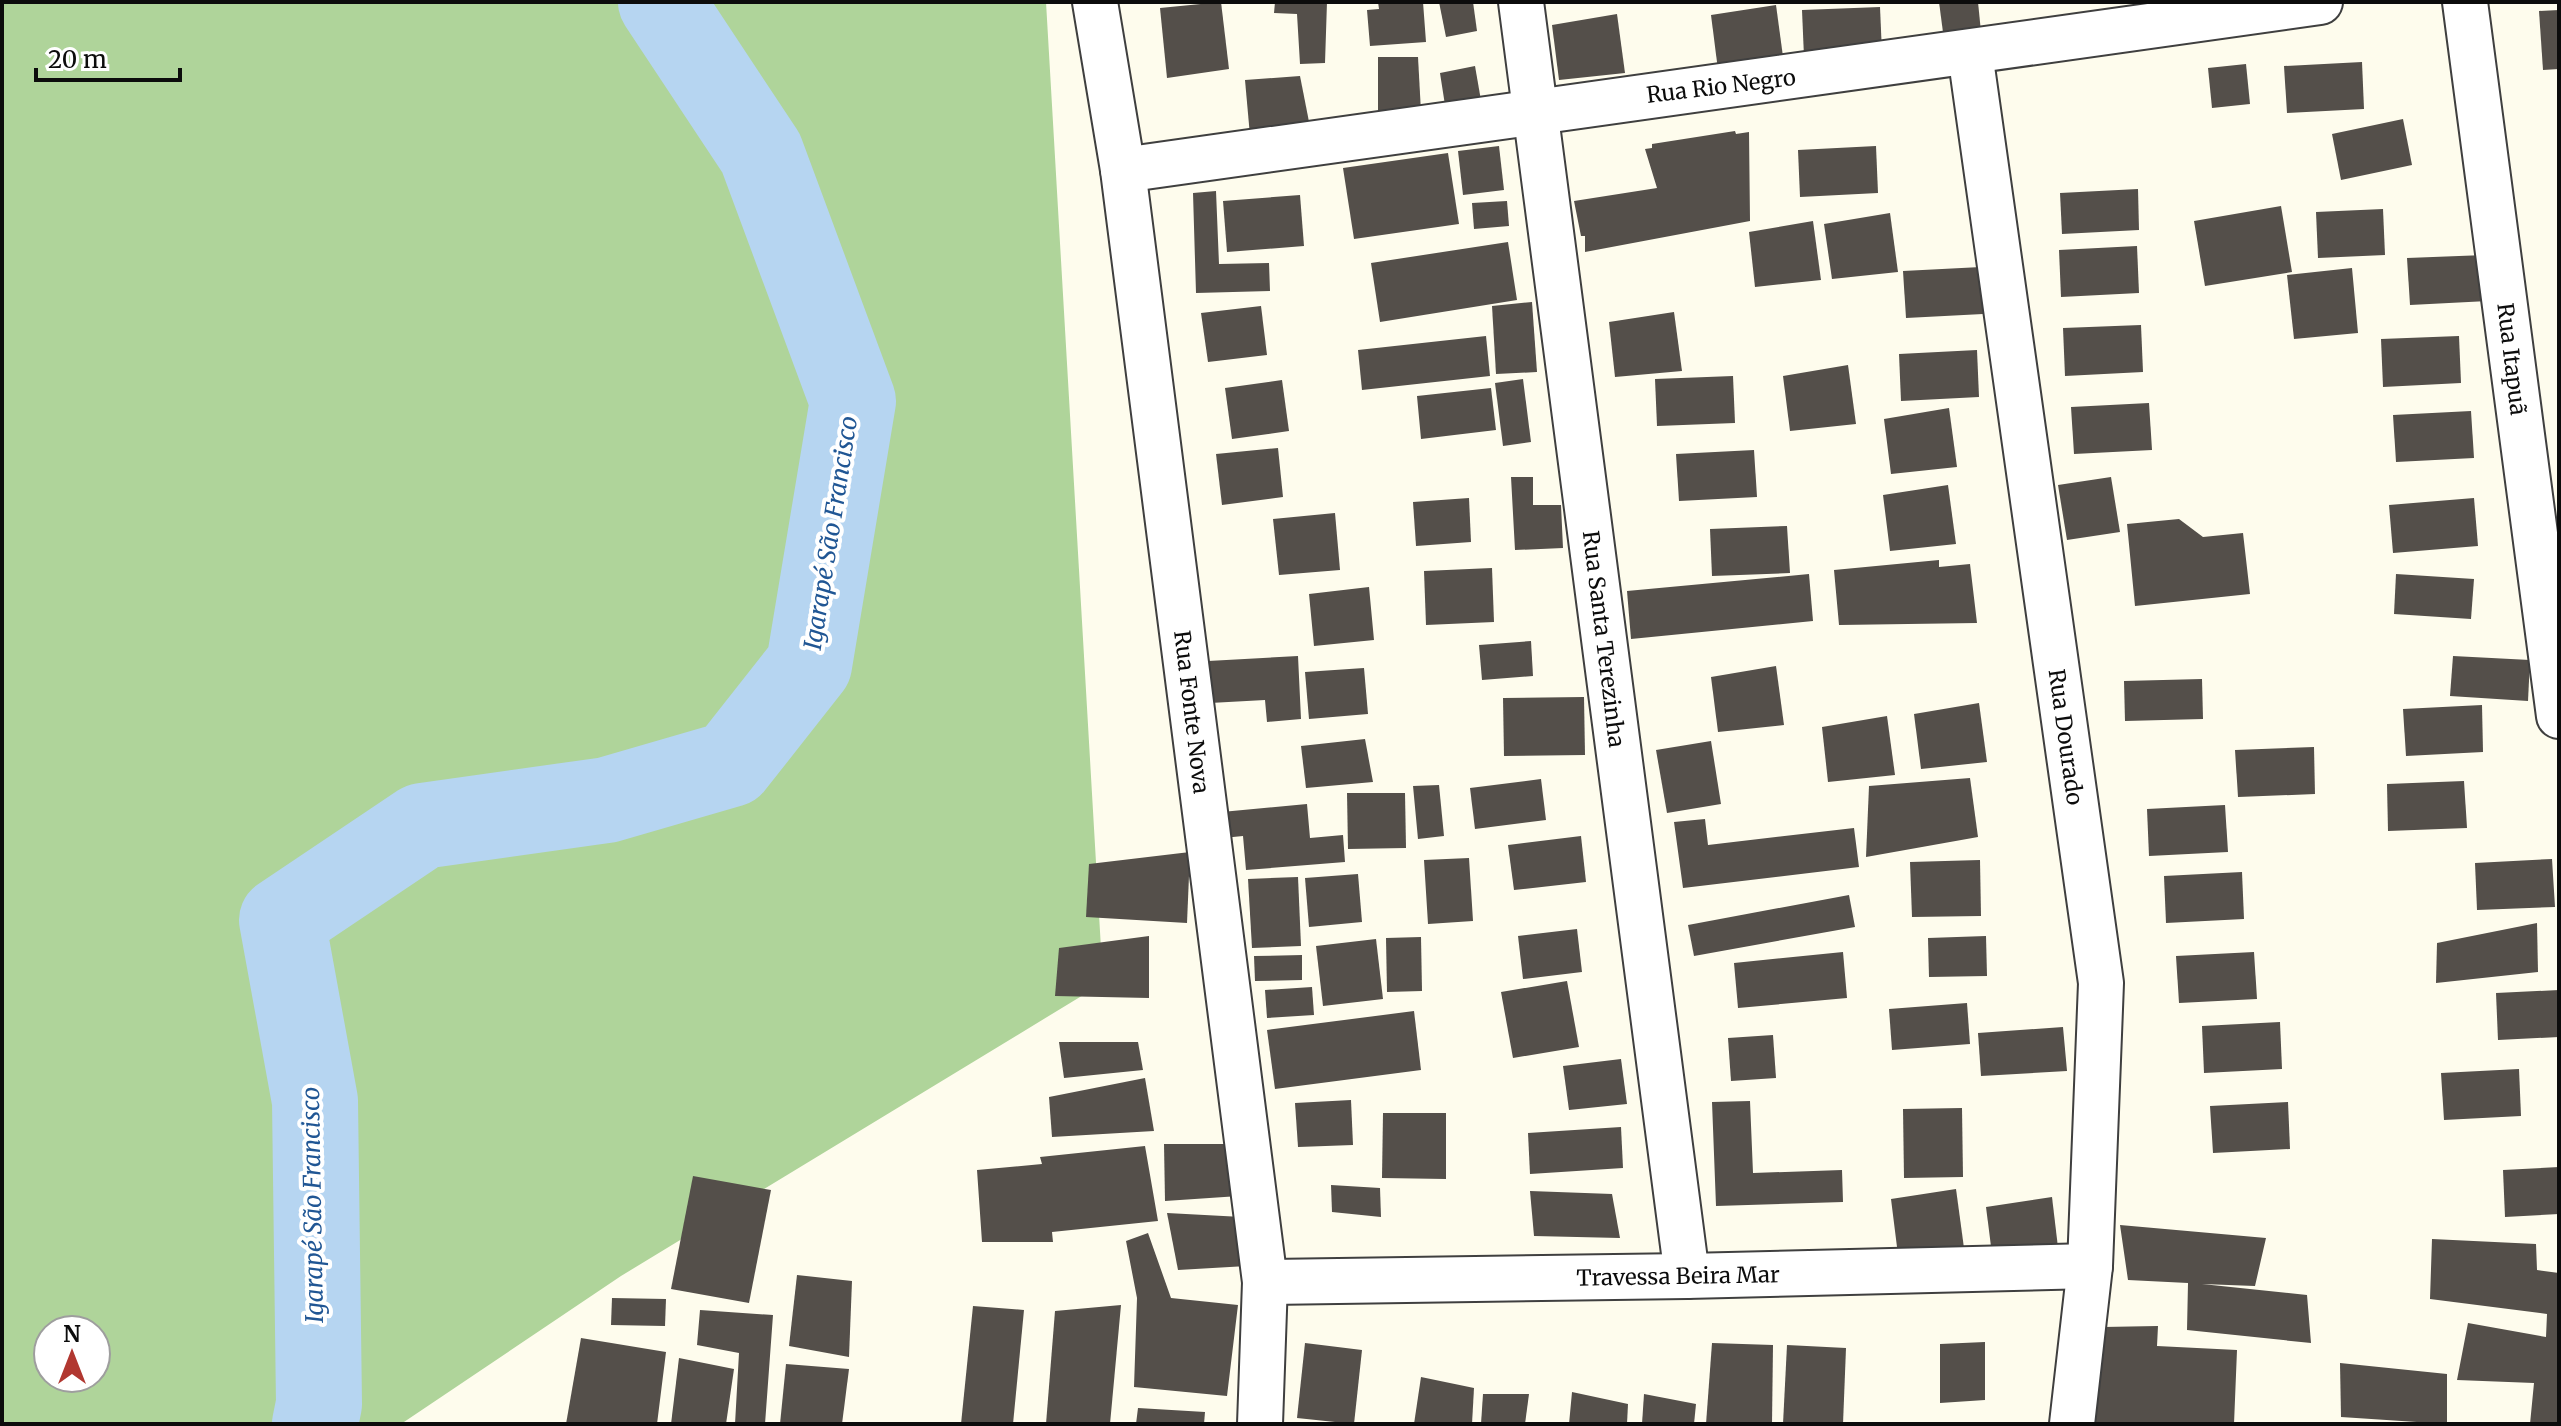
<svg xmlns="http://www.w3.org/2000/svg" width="2561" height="1426" viewBox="0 0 2561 1426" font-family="Merriweather,serif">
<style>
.forest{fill:#afd49a;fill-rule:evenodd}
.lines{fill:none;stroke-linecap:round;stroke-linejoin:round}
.river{stroke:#b6d5f1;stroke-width:86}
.building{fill:#544f4a}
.minor-casing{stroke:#3f3f3f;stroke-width:48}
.minor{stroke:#fff;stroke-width:44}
.labels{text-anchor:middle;stroke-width:8;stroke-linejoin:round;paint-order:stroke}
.street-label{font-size:22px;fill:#0c0c0c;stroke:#fff}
.water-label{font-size:24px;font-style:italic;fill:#205694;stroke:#fff}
</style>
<rect width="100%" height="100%" fill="#fefced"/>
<path class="forest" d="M2 2H1046L1103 983 621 1276 401 1424H2ZM48 1330H96V1378H48Z"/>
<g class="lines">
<polyline class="river" points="315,1424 319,1404 315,1101 282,920 422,826 607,800 731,764 809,665 853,401 761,153 661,2"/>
</g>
<g class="building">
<polygon points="1221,2 1229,69 1167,78 1160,8"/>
<polygon points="1275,2 1327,2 1325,63 1300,64 1297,14 1274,13"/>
<polygon points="1378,2 1423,2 1426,42 1370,46 1367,10 1379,9"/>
<polygon points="1439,2 1473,2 1477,31 1446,37"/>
<polygon points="1939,2 1978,2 1981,32 1944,40"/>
<polygon points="1776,5 1784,64 1718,70 1711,15"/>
<polygon points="1880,7 1882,53 1804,57 1802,10"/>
<polygon points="2559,10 2559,69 2543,70 2539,11"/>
<polygon points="1617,14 1625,73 1559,80 1552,25"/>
<polygon points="1378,57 1418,57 1421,112 1378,111"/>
<polygon points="2362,62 2364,109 2287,113 2284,66"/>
<polygon points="2246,64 2250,104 2212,108 2208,68"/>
<polygon points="1475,66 1483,112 1447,118 1440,73"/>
<polygon points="1300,76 1312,137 1251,147 1245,80"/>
<polygon points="2403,119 2412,165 2341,180 2332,134"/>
<polygon points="1735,131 1736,134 1749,132 1750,221 1585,252 1585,236 1581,236 1574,201 1657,188 1645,149 1652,148 1652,144"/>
<polygon points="1499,146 1504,190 1463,195 1458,151"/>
<polygon points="1876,146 1878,193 1800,197 1798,150"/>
<polygon points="1448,153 1459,224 1354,239 1343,168"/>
<polygon points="2138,189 2139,230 2062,234 2060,193"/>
<polygon points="1216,191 1219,264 1269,263 1270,291 1196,293 1193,193"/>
<polygon points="1300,195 1304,246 1227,252 1223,201"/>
<polygon points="1507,201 1509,226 1474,229 1472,203"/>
<polygon points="2281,206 2292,272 2205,286 2194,221"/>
<polygon points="2383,209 2385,255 2318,258 2316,212"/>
<polygon points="1890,213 1898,272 1832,279 1824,224"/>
<polygon points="1813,221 1821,280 1755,287 1749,232"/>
<polygon points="1508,242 1517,300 1380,322 1371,263"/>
<polygon points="2137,246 2139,293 2061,297 2059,250"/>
<polygon points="2485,255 2488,301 2410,305 2407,258"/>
<polygon points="1981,267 1983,314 1906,318 1903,271"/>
<polygon points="2352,268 2358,333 2294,339 2287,275"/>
<polygon points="1532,302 1537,372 1496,374 1492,306"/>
<polygon points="1261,306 1267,355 1208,362 1201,313"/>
<polygon points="1674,312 1682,371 1615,377 1609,322"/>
<polygon points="2141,325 2143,372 2065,376 2063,328"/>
<polygon points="1486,336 1490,376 1362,390 1358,350"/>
<polygon points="2459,336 2461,383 2383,387 2381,339"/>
<polygon points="1977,350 1979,397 1901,401 1899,354"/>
<polygon points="1848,365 1856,424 1790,431 1783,376"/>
<polygon points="1733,376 1735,423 1657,426 1655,379"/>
<polygon points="1523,379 1531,442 1503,446 1495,383"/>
<polygon points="1282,380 1289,431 1232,439 1225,388"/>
<polygon points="1491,388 1496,430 1421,439 1417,396"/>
<polygon points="2149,403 2152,450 2074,454 2071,407"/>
<polygon points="1949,408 1957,467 1891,474 1884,419"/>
<polygon points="2471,411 2474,458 2396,462 2393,415"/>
<polygon points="1278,448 1283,497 1222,505 1216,454"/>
<polygon points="1754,450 1757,497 1679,501 1676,454"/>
<polygon points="1511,477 1533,477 1533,505 1561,505 1563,548 1515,550"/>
<polygon points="2111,477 2120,532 2067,540 2058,485"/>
<polygon points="1948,485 1956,544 1890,551 1883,495"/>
<polygon points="1469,498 1471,542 1416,546 1413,502"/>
<polygon points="2474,498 2478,546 2393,553 2389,505"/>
<polygon points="1335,513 1340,570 1279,575 1273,519"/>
<polygon points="2179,519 2203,537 2243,533 2250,594 2135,606 2127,524"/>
<polygon points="1787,526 1790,573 1712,576 1710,529"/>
<polygon points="1939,560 1939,567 1970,564 1977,623 1839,625 1834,570"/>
<polygon points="1492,568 1494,622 1426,625 1424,571"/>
<polygon points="1809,574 1813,621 1631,639 1627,591"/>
<polygon points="2396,574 2474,579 2471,619 2394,614"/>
<polygon points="1369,587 1374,640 1314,646 1309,594"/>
<polygon points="1531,641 1533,676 1482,680 1479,645"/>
<polygon points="1298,656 1301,719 1267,722 1265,700 1210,703 1208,661"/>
<polygon points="2453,656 2530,660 2528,701 2450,696"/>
<polygon points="1776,666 1784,725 1718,732 1711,677"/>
<polygon points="1364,668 1368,714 1309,719 1305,672"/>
<polygon points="2202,679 2203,719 2125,721 2124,681"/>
<polygon points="1584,697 1585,755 1504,756 1503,698"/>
<polygon points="1979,703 1987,762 1921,769 1914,714"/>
<polygon points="2482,705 2483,752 2406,756 2403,709"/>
<polygon points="1887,716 1895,775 1828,782 1822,727"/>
<polygon points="1365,739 1373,782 1306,788 1301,746"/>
<polygon points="1711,741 1721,804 1667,813 1656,750"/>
<polygon points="2314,747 2315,794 2238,797 2235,750"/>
<polygon points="1970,778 1978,837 1866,857 1869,786"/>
<polygon points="1541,779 1546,820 1475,829 1470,788"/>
<polygon points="2464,781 2467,828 2388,831 2387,784"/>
<polygon points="1439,785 1444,836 1418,839 1413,786"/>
<polygon points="1347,793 1405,793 1406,848 1348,849"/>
<polygon points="1307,804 1310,838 1343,835 1345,862 1246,870 1243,836 1213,839 1211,813"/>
<polygon points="2225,805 2228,852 2149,856 2147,809"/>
<polygon points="1705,819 1708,845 1854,828 1859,867 1683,888 1674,822"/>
<polygon points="1581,836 1586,882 1514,890 1508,845"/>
<polygon points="1190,852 1187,923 1086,917 1089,864"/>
<polygon points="1469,858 1473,921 1428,924 1424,860"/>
<polygon points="2552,859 2555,907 2477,910 2475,863"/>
<polygon points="1980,860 1981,916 1912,917 1910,862"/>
<polygon points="2242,872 2244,919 2166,923 2164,876"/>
<polygon points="1358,874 1362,922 1309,927 1305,878"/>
<polygon points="1298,877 1301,946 1252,948 1248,879"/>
<polygon points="1849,895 1855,927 1694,956 1688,925"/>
<polygon points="2537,923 2538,972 2436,983 2437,943"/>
<polygon points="1577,929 1582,972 1523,979 1518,936"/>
<polygon points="1149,936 1149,998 1055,996 1059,948"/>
<polygon points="1986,936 1987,976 1929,977 1928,938"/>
<polygon points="1421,937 1422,991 1387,992 1386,938"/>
<polygon points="1376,939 1383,999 1323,1006 1316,946"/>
<polygon points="1843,952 1847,998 1738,1008 1734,963"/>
<polygon points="2254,952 2257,999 2179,1003 2176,956"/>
<polygon points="1302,955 1302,980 1255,981 1254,956"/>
<polygon points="1567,981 1579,1047 1513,1058 1501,992"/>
<polygon points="1312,987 1314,1015 1267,1018 1265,990"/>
<polygon points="2559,990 2559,1037 2498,1040 2496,993"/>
<polygon points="1967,1003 1970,1044 1892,1050 1889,1009"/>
<polygon points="1414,1011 1421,1070 1275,1089 1267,1030"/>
<polygon points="2280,1022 2282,1069 2204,1073 2202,1026"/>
<polygon points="2063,1027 2067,1071 1981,1076 1978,1033"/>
<polygon points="1773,1035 1776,1078 1731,1081 1728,1038"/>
<polygon points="1059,1042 1138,1042 1143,1070 1064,1078"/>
<polygon points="1621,1059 1627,1104 1569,1110 1563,1066"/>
<polygon points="2519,1069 2521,1116 2444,1120 2441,1073"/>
<polygon points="1145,1078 1154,1131 1052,1137 1049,1097"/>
<polygon points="1351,1100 1353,1145 1298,1147 1295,1103"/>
<polygon points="1750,1101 1753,1173 1842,1170 1843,1202 1716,1206 1712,1102"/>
<polygon points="2288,1102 2290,1149 2213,1153 2210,1106"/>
<polygon points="1962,1108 1963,1177 1904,1178 1903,1109"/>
<polygon points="1383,1113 1446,1113 1446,1179 1382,1178"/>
<polygon points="1621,1127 1623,1168 1530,1174 1528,1133"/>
<polygon points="1164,1144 1225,1144 1239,1196 1165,1201"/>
<polygon points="1145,1146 1158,1221 1052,1232 1053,1242 982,1242 977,1170 1042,1164 1040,1157"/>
<polygon points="2559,1167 2559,1214 2505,1217 2503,1170"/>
<polygon points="693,1176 771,1190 749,1303 671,1289"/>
<polygon points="1331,1185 1380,1188 1381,1217 1332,1212"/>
<polygon points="1956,1189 1964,1248 1898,1255 1891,1199"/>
<polygon points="1530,1191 1612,1194 1620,1238 1534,1236"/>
<polygon points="2052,1197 2059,1256 1993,1262 1986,1207"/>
<polygon points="1167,1213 1242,1217 1247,1266 1178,1270"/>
<polygon points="2120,1225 2266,1238 2255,1286 2202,1284 2307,1295 2311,1343 2187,1330 2188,1283 2128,1280"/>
<polygon points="1148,1233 1171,1298 1238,1305 1227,1396 1134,1387 1137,1298 1126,1241"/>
<polygon points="2432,1239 2536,1244 2537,1270 2559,1273 2559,1424 2530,1424 2534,1383 2457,1380 2468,1323 2546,1337 2547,1314 2430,1299"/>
<polygon points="797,1275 852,1281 849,1357 789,1346"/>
<polygon points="612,1298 666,1299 665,1326 611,1325"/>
<polygon points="1121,1305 1110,1424 1046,1424 1055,1311"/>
<polygon points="973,1306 1024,1310 1013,1424 961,1424"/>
<polygon points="700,1310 773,1315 765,1424 735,1424 739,1353 697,1345"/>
<polygon points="2158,1326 2157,1346 2237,1350 2234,1424 2095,1424 2103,1327"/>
<polygon points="581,1338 666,1352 657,1424 566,1424"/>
<polygon points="1985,1342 1985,1400 1940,1403 1940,1344"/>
<polygon points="1305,1343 1362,1350 1354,1424 1297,1418"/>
<polygon points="1712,1343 1773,1345 1772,1424 1706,1424"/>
<polygon points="1787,1345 1846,1348 1843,1424 1783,1424"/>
<polygon points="679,1358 734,1369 726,1424 671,1424"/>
<polygon points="2340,1363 2447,1374 2447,1424 2341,1417"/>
<polygon points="786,1364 849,1369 842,1424 780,1424"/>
<polygon points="1421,1377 1474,1388 1472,1424 1414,1424"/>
<polygon points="1572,1392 1628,1404 1627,1424 1569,1424"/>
<polygon points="1483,1394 1529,1394 1525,1424 1481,1424"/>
<polygon points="1644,1394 1696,1404 1694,1424 1642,1424"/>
<polygon points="1138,1408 1205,1412 1204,1424 1136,1424"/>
</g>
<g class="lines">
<defs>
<g id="minor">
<polyline points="1095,2 1123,170 1265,1282 1260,1424"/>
<polyline points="1521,2 1687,1276"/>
<polyline points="2465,2 2559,716"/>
<polyline points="1970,53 2101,983 2090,1266 2072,1424"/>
<path d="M1123 170C1521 112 1921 61 2320 2"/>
<polyline points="1265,1282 1687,1276 2090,1266"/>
</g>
</defs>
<use href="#minor" class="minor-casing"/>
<use href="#minor" class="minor"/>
</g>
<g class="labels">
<g class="street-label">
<text transform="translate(1721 86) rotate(-7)" y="8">Rua Rio Negro</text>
<text transform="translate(2512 359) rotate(83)" y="8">Rua Itapuã</text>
<text transform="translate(1604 639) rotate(83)" y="8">Rua Santa Terezinha</text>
<text transform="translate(1192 712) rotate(83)" y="8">Rua Fonte Nova</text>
<text transform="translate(2066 737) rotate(82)" y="8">Rua Dourado</text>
<text transform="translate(1678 1276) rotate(-1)" y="8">Travessa Beira Mar</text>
</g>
<g class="water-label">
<text transform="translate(831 533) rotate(-81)" y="8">Igarapé São Francisco</text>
<text transform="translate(313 1205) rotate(-91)" y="8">Igarapé São Francisco</text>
</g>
</g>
<rect width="2561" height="1426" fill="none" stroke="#0c0c0c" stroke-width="8"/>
<g transform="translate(72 1354)"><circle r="38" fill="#ffffff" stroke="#9e9e9e" stroke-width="2"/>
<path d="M0-6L14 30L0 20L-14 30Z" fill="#b13730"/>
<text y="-12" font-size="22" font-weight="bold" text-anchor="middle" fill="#0c0c0c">N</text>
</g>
<path d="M36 68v12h144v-12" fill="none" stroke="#0c0c0c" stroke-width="4"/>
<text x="48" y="68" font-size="24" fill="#0c0c0c" stroke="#ffffff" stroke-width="6" paint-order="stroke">20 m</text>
</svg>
